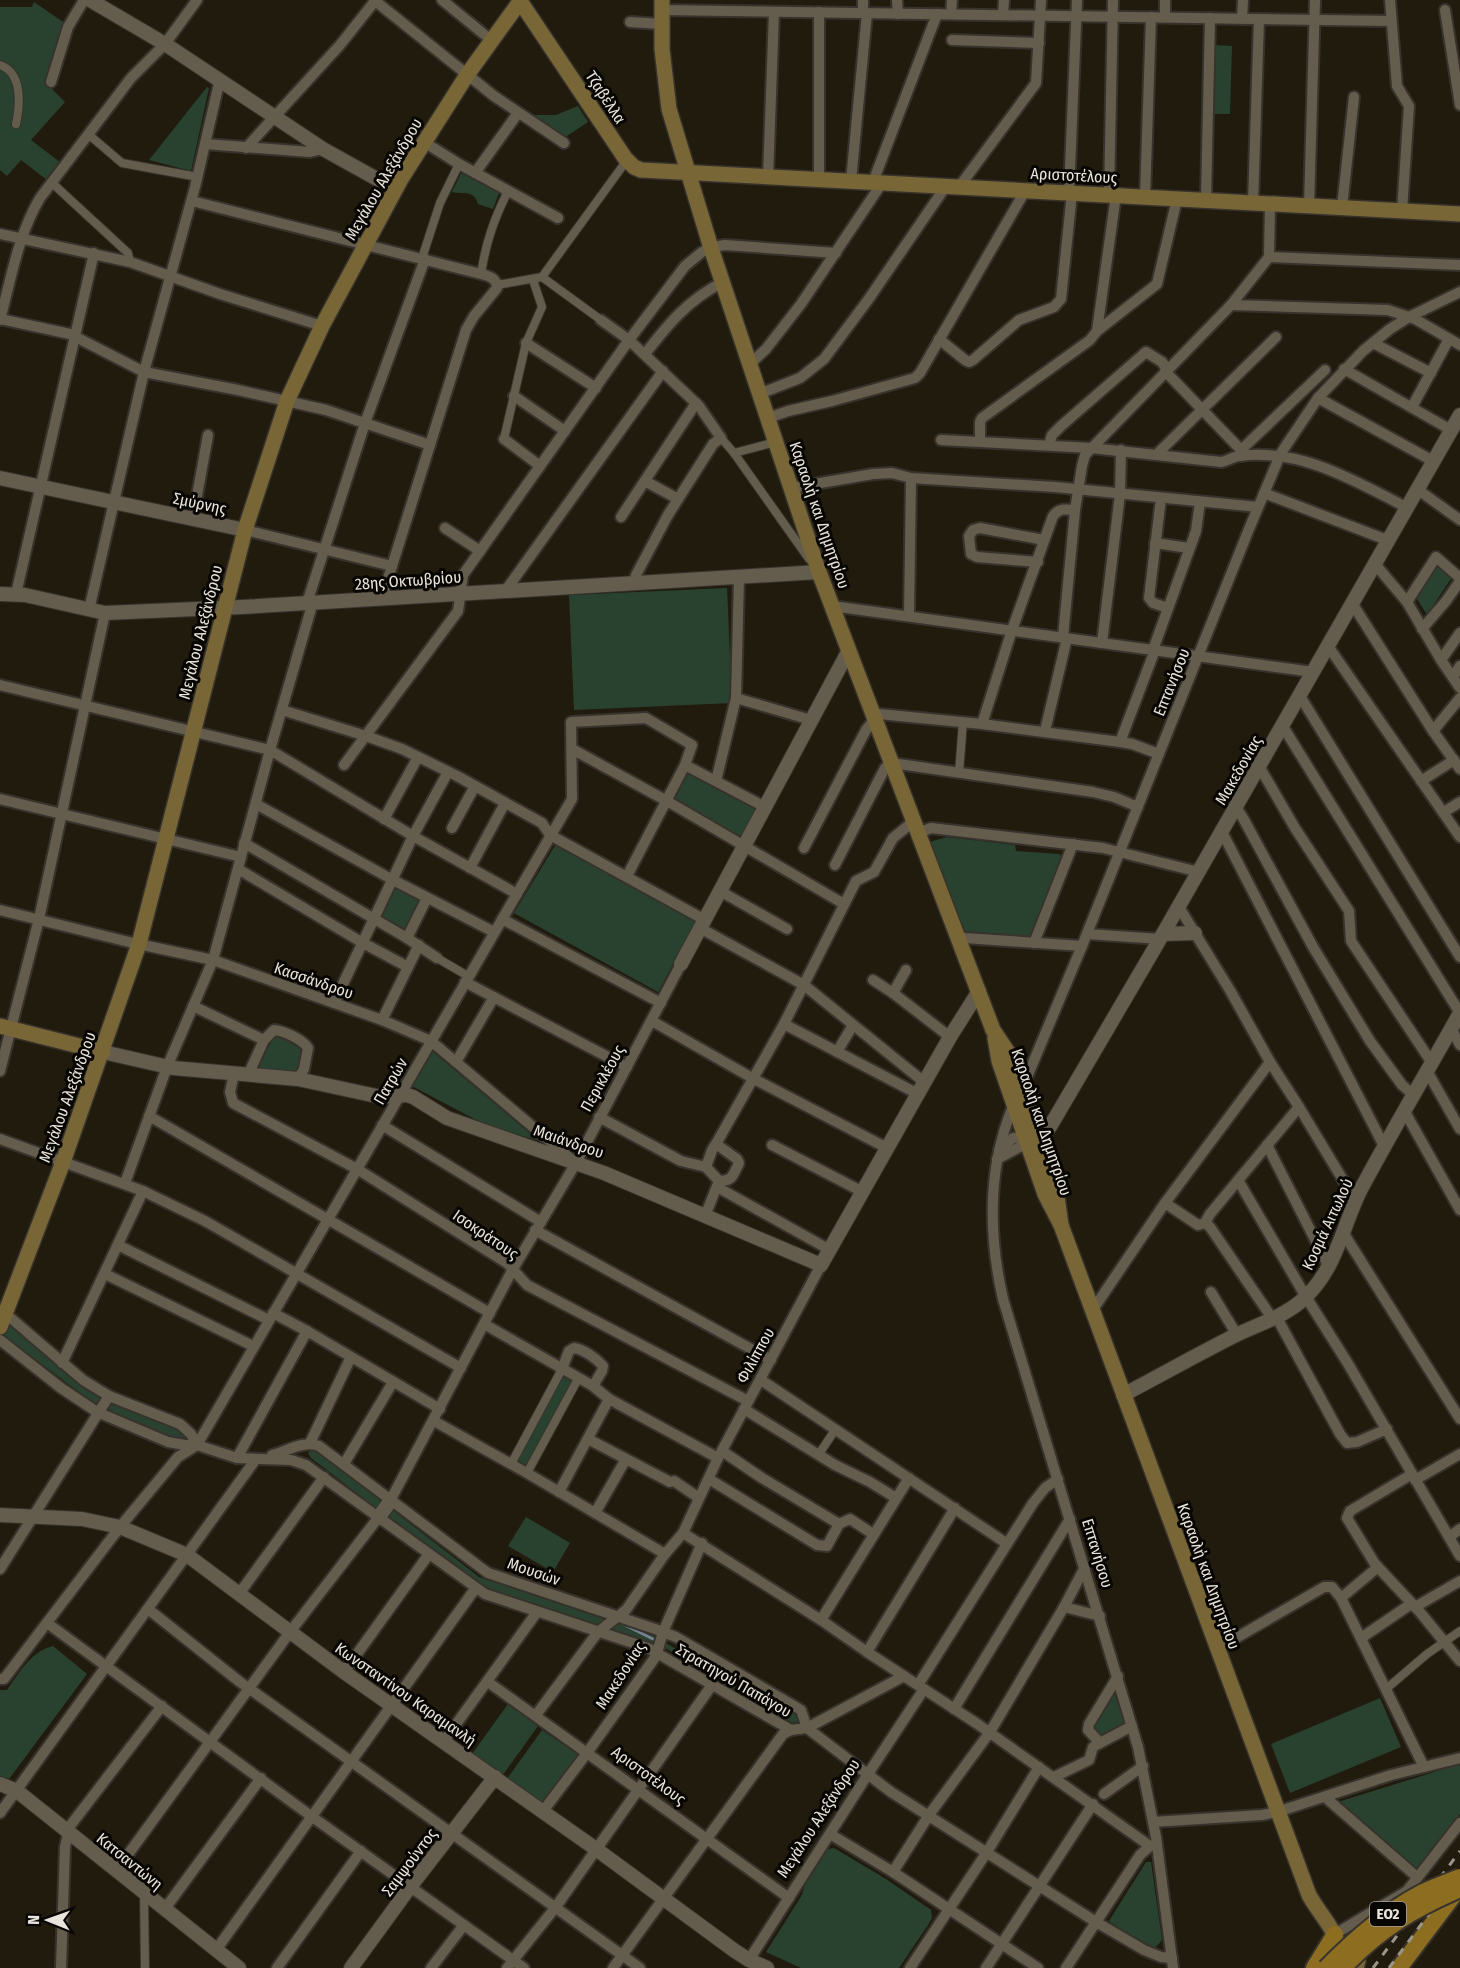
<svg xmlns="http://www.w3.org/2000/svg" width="1460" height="1968" viewBox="0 0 1460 1968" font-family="'Fira Sans Condensed',sans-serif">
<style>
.green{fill:#294230}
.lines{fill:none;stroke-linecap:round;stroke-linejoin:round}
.stream{stroke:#748391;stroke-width:3}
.pedestrian-casing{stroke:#37332c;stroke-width:10}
.minor-casing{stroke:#37332c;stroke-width:14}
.tertiary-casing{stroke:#37332c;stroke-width:16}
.secondary-casing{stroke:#37332c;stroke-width:18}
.primary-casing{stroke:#37332c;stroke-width:20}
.pedestrian{stroke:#645d4e;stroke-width:8}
.minor{stroke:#645d4e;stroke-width:10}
.tertiary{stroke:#645d4e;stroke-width:14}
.secondary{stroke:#796637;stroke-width:15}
.primary{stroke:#8d6e20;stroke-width:16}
.rail{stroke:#9a958a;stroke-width:3;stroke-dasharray:8 8;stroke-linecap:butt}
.primary-bridge-casing{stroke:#37332c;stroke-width:20;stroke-linecap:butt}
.primary-bridge{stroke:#8d6e20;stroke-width:16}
.labels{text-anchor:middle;stroke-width:6;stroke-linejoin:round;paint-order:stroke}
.shield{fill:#080603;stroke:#a6a29b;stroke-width:1.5}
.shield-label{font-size:15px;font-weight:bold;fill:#e9e5dc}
.street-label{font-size:16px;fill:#e9e5dc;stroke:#080603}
</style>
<rect width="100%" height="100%" fill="#211b0e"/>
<g class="green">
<polygon points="34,2 66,24 46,83 65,102 31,140 61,163 47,180 21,160 7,176 0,170 0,7 32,7"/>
<polygon points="1214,45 1232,46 1230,114 1213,114"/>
<polygon points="207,87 209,88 191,171 149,160"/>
<polygon points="578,106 588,122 564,138 530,115 556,115"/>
<path d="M461 173 499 193 493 209 478 204C474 189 463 195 452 192Z"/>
<polygon points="1437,564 1452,577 1427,615 1416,597"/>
<polygon points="727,588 732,703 574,710 569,595"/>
<polygon points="685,771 763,812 748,841 671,799"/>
<polygon points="947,837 1015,845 1016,851 1059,854 1063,857 1031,939 966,934 929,842"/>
<polygon points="556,844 696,921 658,992 514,913"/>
<polygon points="394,886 422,900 406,933 379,917"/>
<polygon points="276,1034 307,1053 294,1074 255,1071"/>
<polygon points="432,1051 539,1141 484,1124 410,1085"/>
<polygon points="9,1325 59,1365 181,1429 186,1439 174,1441 99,1407 3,1335"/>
<polygon points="560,1375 572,1381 527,1468 515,1462"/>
<polygon points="311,1450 315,1451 337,1467 479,1577 651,1635 798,1716 799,1721 793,1723 667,1649 477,1585 311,1458 308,1453"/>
<polygon points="526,1517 570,1543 553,1572 508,1546"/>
<path d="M53 1646 87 1674 9 1779 0 1776V1690H7C19 1673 31 1651 53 1646Z"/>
<polygon points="1114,1692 1125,1726 1103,1737 1097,1734 1093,1727"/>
<polygon points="1380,1698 1401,1747 1290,1793 1271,1744"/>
<polygon points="508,1704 538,1726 502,1776 472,1754"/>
<polygon points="542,1730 580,1756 544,1806 507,1779"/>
<polygon points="1460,1764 1460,1814 1416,1870 1338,1802"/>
<path d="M834 1848 886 1879 931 1910 932 1918 928 1925 899 1968H801L766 1952 802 1895C804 1886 816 1855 824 1850 827 1849 830 1849 834 1848Z"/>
<polygon points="1146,1862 1151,1862 1162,1940 1155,1948 1123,1931 1109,1921"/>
</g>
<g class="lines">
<polyline class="stream" points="623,1624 659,1642"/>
<defs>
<g id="pedestrian">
<path d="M0 65C23 73 20 105 16 124"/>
<polyline points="88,134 122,163 198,177"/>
<polyline points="51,182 128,253 130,262"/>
<polyline points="422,258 440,203 459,164"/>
<path d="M481 274C486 242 494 219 508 191"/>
<polyline points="542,277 601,320"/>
<polyline points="497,285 542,277 627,160"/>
<polyline points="721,438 734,453 809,559"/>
<polyline points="504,439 526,343 542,307 533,280"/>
<polyline points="734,453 776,442"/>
<polyline points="959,773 963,722"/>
<polyline points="437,958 468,976"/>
<polyline points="819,1454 835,1430"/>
<polyline points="511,1464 562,1369"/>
<polyline points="527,1473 578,1379"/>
<polyline points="1386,1689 1427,1654 1460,1631"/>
<polyline points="144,1894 145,1968"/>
</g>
<g id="minor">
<polyline points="374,0 494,96 564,143"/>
<polyline points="442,0 491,40"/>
<polyline points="863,0 863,13"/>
<polyline points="897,0 898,14"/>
<polyline points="1390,0 1397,86 1409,106 1402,211"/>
<polyline points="661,10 1391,21"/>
<polyline points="1445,10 1460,105"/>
<polyline points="819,12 819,180"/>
<polyline points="951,14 952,0"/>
<polyline points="1003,15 1004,0"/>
<polyline points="1165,17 1165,0"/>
<polyline points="1242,19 1243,0"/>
<polyline points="630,22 661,24"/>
<polyline points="952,40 1039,43"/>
<polyline points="51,82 68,27 84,0"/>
<polyline points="424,142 459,164 558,218"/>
<polyline points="205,144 310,152 323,149"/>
<polyline points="246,148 340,45 375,1"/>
<polyline points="475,173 518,113"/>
<polyline points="768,177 774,12"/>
<polyline points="851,181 867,13"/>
<polyline points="873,182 937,14"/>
<polyline points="959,187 1036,83 1041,0"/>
<polyline points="1069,193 1077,0"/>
<polyline points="1109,195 1113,0"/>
<polyline points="1145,197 1151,17"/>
<polyline points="1206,200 1210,18"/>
<path d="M192 201 481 274C489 276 497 278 497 288L474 316 466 330 382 598"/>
<polyline points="1253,203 1259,19"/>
<polyline points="1309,206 1315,0"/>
<polyline points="1342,207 1354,97"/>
<polyline points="0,234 130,262 220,294 322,326"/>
<polyline points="1269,257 1460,265"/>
<polyline points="1231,305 1388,310 1415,319 1460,345"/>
<polyline points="0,319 70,334 144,372 238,390 326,410 430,445"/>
<path d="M0 320C11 279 18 235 40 198L131 78 165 44 197 0"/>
<polyline points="601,320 629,340 699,406 721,438 713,444 668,515 636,575 635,583"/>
<polyline points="1097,331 1116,195"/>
<polyline points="939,339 965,360 969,362 973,360 1019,320 1054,307 1061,299 1072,193"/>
<polyline points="526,343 596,388"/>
<polyline points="1373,343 1431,373"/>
<path d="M645 354C669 323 688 300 723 282"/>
<polyline points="750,364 766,349 801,304 882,183"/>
<polyline points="1344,369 1451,430"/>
<polyline points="1165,371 1241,450"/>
<polyline points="759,394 800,378 824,359 868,300 946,186"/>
<polyline points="514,396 565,431"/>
<polyline points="1318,398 1433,461"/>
<polyline points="1412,407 1449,339"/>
<polyline points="768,418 788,411 832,401 915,378 920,373 1025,191"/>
<polyline points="504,439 540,466"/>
<path d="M941 440 1091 448 1221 462C1227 461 1233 457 1239 456 1301 448 1353 480 1406 507"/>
<polyline points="980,442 980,422 982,418 1090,340 1097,331 1157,284 1177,199"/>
<polyline points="1049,445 1052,435 1061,426 1146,352 1162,362 1167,369"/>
<polyline points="1157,454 1276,337"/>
<polyline points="1241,456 1241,450 1325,370"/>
<polyline points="645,481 678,499"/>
<polyline points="791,488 873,474 892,473 911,478 1055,487 1258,507"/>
<polyline points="1417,489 1460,520"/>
<polyline points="1264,493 1387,540"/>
<polyline points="1161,498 1149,598 1153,603 1168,608"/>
<polyline points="621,517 696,403"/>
<polyline points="193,518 208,435"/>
<polyline points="445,528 480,551"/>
<polyline points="245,530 392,566"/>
<polyline points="1155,543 1189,548"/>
<polyline points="1038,562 977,557 971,554 969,536 973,530 980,528 1044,540"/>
<polyline points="1375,564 1407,602 1441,660 1460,688"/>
<polyline points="506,590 663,371"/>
<polyline points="16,594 94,253"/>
<polyline points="1407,602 1436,557 1460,578"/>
<polyline points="307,603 365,423 425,259"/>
<polyline points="1352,603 1433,731 1460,769"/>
<polyline points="832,606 1313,672"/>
<polyline points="89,610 144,372 195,187 220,79"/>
<polyline points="909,616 911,478"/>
<polyline points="1422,629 1446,601 1460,581"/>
<polyline points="1063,637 1075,510 1082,466 1085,455 1231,305 1269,257 1270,204"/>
<polyline points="1102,643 1120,494 1121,450"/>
<polyline points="1328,646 1460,837"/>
<polyline points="1153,650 1196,531 1200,502"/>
<polyline points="1441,660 1460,633"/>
<polyline points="1453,677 1460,666"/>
<polyline points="0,685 270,750 413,836 517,894"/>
<polyline points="1300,696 1460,957"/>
<polyline points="736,698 811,720"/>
<polyline points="282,710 366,736 402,749 457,776 542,823 550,835 705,920"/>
<path d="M982 724 1012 630 1053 516C1059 508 1066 509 1075 510"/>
<polyline points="1282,725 1460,1013"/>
<polyline points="1045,731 1067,638"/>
<polyline points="1433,731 1460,698"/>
<polyline points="1120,742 1155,650"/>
<polyline points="572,749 667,801 844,904"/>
<polyline points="344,765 458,611 463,575 629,340 685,266 702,252 713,247 725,245 836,253"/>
<polyline points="685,765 765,807"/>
<polyline points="1259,766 1295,828 1349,911 1351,941 1432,1063"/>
<polyline points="716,781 736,698 739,577"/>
<polyline points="1421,781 1454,760"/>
<polyline points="0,799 241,857"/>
<polyline points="256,804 393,880 494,932"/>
<polyline points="1236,807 1243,818 1313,947 1370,1041 1402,1085 1414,1095"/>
<polyline points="1444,812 1460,802"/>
<polyline points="384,819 418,757"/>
<polyline points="452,828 475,786"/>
<polyline points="1221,830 1384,1146"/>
<polyline points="918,833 931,828 1103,848 1199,872"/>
<polyline points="244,843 407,938 437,958"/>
<polyline points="804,848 866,730 879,714 982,724 1120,742 1132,744 1159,754"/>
<polyline points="835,865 885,768 892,763 1093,792 1114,797 1138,807"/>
<polyline points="470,868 505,803"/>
<polyline points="238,869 363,943 408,967"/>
<polyline points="720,891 787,929"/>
<polyline points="1179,907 1231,992 1270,1062 1299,1107 1346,1185 1358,1195"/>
<polyline points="0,910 129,942 213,960 382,1020 431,1041 571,1159"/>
<polyline points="502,919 661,1003"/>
<polyline points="700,928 804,985 924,1082"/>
<polyline points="1087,934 1160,939"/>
<polyline points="958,936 965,938 1082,946"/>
<polyline points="407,938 427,898"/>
<polyline points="1034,943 1073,844"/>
<polyline points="906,970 893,993 950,1037"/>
<polyline points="873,980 893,993"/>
<polyline points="465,982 627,1067"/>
<polyline points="334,1003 413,836 448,772"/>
<polyline points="193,1006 264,1040"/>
<polyline points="382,1020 419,945"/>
<polyline points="652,1021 754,1079 887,1148"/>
<polyline points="784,1024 918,1094"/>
<polyline points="1451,1028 1460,1045"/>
<polyline points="837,1052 853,1025"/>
<polyline points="456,1062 494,997"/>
<polyline points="0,1071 39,919 105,613"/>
<polyline points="1427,1071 1460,1129"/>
<polyline points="234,1074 230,1092 233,1103 357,1169 507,1263 527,1285 748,1401"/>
<path d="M248 1075 264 1040 274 1030C284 1031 302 1039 308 1048L304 1069 298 1079"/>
<polyline points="1022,1089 1082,946 1249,529 1281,453 1318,398 1363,351 1390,329 1409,317 1460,292"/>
<path d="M1014 1104C987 1167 988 1233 1003 1299L1138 1747 1156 1837 1173 1968"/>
<polyline points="1405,1112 1460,1210"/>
<polyline points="149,1116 490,1313"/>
<polyline points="599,1117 681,1161 706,1167"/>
<polyline points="382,1125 541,1222"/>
<polyline points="0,1139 143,1191 205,1221 461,1368"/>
<polyline points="716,1144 784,1024 856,881 874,872 893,838 914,821"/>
<polyline points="772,1145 863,1192"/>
<polyline points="1267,1145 1329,1267"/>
<polyline points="999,1150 1013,1138 1025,1137"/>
<polyline points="997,1159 1027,1143"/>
<polyline points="1238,1180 1306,1297 1347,1362 1460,1556"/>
<polyline points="125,1183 167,1067 213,960 270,750 313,602"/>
<polyline points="717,1187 830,1250"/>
<polyline points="1165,1203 1198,1225 1205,1223 1210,1227 1272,1318"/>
<path d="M705 1216 719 1181C733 1181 733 1175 739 1163L737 1159 716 1144 712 1150 706 1167 719 1181"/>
<polyline points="1205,1223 1210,1214 1299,1107"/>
<polyline points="535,1230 771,1360"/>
<polyline points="1344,1234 1460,1419"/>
<polyline points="118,1245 269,1320"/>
<polyline points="105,1274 253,1346"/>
<polyline points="1211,1292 1237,1335"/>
<polyline points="1092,1311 1165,1203 1270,1062"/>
<polyline points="273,1313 307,1331 440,1409"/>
<polyline points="6,1314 83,1380 109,1396 180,1424 191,1434 197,1445"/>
<polyline points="1276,1316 1340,1434 1347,1443 1357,1442 1387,1429"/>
<polyline points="484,1324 593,1386 609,1399 718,1458"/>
<polyline points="0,1340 61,1388 97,1412 168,1442 185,1445 197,1445 237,1458 291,1460 306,1465 485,1594 648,1648 791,1730 807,1728 904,1676"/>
<polyline points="62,1363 143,1191"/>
<path d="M562 1369 569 1351 574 1348C583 1349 596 1358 603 1366L602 1371 593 1386"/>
<polyline points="761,1380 1006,1543"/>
<polyline points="744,1409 835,1465 870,1482 896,1498"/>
<polyline points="434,1421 527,1473 665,1554"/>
<polyline points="588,1439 670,1482 674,1481 699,1498"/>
<polyline points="310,1443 351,1357"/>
<polyline points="722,1451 762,1478 839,1524"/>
<path d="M272 1455C287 1451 304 1440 319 1446L488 1573 658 1630 676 1637 801 1710 807 1728"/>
<polyline points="237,1458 307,1331"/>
<polyline points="344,1464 393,1382"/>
<polyline points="1412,1474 1350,1511 1347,1518 1375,1564 1419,1611 1460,1661"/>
<polyline points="709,1479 817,1545 827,1546 839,1524"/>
<polyline points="1415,1480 1460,1454"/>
<polyline points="559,1492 609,1399"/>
<polyline points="389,1503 513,1269 576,1163 681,964"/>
<polyline points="595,1513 626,1459"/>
<polyline points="839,1524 850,1519 873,1534"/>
<polyline points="683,1533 821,1620 867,1652 976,1723 1150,1846 1157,1845"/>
<polyline points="1449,1537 1460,1529"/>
<polyline points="0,1569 109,1396"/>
<polyline points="239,1594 324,1477"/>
<polyline points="1341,1598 1378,1567"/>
<polyline points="1064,1607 1100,1616"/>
<polyline points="1415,1607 1460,1581"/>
<polyline points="148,1609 240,1682 640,1968"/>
<polyline points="821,1620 909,1478"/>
<polyline points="47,1623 311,1816 524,1968"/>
<polyline points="1361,1638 1411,1604"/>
<polyline points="1217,1649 1324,1587 1332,1587 1341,1598 1424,1767"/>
<polyline points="867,1652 955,1508"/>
<polyline points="344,1672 429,1554"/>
<polyline points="1118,1676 1089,1724 1088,1730 1100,1743 1132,1726"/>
<polyline points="0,1679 4,1679 120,1527 178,1457 197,1445 572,799 571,722 646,718 692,745 685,765 627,876"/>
<polyline points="488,1682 789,1898"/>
<polyline points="918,1685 1033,1503 1045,1488 1058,1479"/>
<polyline points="954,1709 1070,1519"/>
<polyline points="536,1715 598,1632 626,1610 665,1554 683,1533 718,1458 821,1265"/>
<polyline points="807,1728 891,1792 1096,1922 1144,1950 1161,1957 1172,1958"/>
<polyline points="444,1741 537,1612"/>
<polyline points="1054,1777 1089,1760 1093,1747 1100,1743"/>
<polyline points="1104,1794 1143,1766"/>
<polyline points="1325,1797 1417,1877"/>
<polyline points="543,1811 587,1753 656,1656 663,1632 702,1543"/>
<polyline points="0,1813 256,1459"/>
<polyline points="1153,1822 1262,1815 1277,1812 1391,1775 1460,1758"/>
<polyline points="830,1834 893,1872 1038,1968"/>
<polyline points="116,1871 290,1632 378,1518"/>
<polyline points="893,1872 929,1815 990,1732 1064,1607 1085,1567"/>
<polyline points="164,1910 261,1778"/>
<polyline points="1335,1934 1407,1891 1460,1823"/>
<polyline points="216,1950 475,1589"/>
<polyline points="749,1960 868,1774 924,1689"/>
<polyline points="61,1968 65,1847 70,1826 162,1706"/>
<polyline points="277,1968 361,1851"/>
<polyline points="431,1968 464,1925"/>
<polyline points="507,1968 555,1908 712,1685"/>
<polyline points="613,1968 783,1734 791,1730"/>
<polyline points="910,1968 987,1852 1039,1767"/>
<polyline points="986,1968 1093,1804"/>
<polyline points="1066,1968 1140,1855 1150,1846"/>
</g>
<g id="tertiary">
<polyline points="90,0 165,44 323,149 395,189"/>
<polyline points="0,478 245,530"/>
<polyline points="0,594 25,595 105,613 242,607 819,572"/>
<polyline points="1163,934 1195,933"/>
<polyline points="681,964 849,650"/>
<polyline points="103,1052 173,1068 298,1079 381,1097 407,1095 413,1097 447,1118 604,1173 821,1265 950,1037 979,991"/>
<polyline points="1030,1141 1045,1133 1051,1125 1160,939 1460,415"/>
<path d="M1123 1395C1161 1375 1198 1354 1236 1335 1257 1325 1282 1317 1300 1302 1336 1272 1341 1230 1360 1191 1392 1131 1427 1072 1460 1013"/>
<polyline points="0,1515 82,1519 120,1527 187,1555 344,1672 596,1849 735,1951 749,1960 767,1968"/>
<polyline points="378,1518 389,1503"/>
<polyline points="0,1784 17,1791 239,1968"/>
<polyline points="351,1968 410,1887 495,1777"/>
</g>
<g id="secondary">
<polyline points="662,0 662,49 669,109 711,248 819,572 993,1030 1011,1057 1056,1189 1061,1225"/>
<polyline points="520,1 625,158 634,167 641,170 1460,214"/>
<polyline points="0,1026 103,1052"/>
<path d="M995 1038 999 1061 1045 1194 1061 1225 1309 1895C1316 1908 1326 1919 1333 1932 1336 1936 1336 1941 1339 1945 1344 1951 1352 1954 1358 1961L1356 1968"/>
<polyline points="0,1327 63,1162 139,944 245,530 287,401 322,326 401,179 467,75 521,0"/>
</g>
<g id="primary">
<polyline points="1314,1968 1335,1934"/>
<polyline points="1399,1968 1460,1887"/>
</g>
</defs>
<use href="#pedestrian" class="pedestrian-casing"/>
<use href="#minor" class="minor-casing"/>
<use href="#tertiary" class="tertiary-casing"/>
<use href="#secondary" class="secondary-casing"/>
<use href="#primary" class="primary-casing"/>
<use href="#pedestrian" class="pedestrian"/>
<use href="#minor" class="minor"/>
<use href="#tertiary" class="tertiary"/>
<use href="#secondary" class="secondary"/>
<use href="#primary" class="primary"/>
<g class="rail">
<polyline points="1373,1968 1460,1851"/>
<polyline points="1389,1968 1460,1872"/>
</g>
<defs>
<g id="primary-bridge">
<path d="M1326 1968C1354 1939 1385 1912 1421 1893 1434 1887 1447 1882 1460 1877"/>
<path d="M1343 1968C1380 1929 1412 1910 1460 1889"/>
</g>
</defs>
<use href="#primary-bridge" class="primary-bridge-casing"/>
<use href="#primary-bridge" class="primary-bridge"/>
</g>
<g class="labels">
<rect class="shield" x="1370" y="1902" width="36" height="24" rx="4.5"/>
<g class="shield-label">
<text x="1388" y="1919">ΕΟ2</text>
</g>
<g class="street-label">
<text transform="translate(606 97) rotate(57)" y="6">Τζαβέλλα</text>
<text transform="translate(1074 175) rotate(3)" y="6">Αριστοτέλους</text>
<text transform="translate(383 179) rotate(-60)" y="6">Μεγάλου Αλεξάνδρου</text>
<text transform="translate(200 503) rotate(12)" y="6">Σμύρνης</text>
<text transform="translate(820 515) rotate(71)" y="6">Καραολή και Δημητρίου</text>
<text transform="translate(408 580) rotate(-4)" y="6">28ης Οκτωβρίου</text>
<text transform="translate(200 632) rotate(-76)" y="6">Μεγάλου Αλεξάνδρου</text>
<text transform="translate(1171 682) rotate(-68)" y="6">Επτανήσου</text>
<text transform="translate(1238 770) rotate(-60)" y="6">Μακεδονίας</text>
<text transform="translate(314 980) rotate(19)" y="6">Κασσάνδρου</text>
<text transform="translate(602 1078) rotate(-61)" y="6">Περικλέους</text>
<text transform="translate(390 1081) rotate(-60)" y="6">Πατρών</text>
<text transform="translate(67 1097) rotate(-70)" y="6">Μεγάλου Αλεξάνδρου</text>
<text transform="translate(1042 1122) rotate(71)" y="6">Καραολή και Δημητρίου</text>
<text transform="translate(569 1141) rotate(19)" y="6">Μαιάνδρου</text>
<text transform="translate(1327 1224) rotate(-65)" y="6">Κοσμά Αιτωλού</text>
<text transform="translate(486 1234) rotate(34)" y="6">Ισοκράτους</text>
<text transform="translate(755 1355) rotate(-61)" y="6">Φιλίππου</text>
<text transform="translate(1098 1553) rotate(73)" y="6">Επτανήσου</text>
<text transform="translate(534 1571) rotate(19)" y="6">Μουσών</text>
<text transform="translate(1209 1576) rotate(70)" y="6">Καραολή και Δημητρίου</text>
<text transform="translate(620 1675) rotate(-57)" y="6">Μακεδονίας</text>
<text transform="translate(734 1680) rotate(30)" y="6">Στρατηγού Παπάγου</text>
<text transform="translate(406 1694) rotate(35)" y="6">Κωνσταντίνου Καραμανλή</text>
<text transform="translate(649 1775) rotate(36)" y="6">Αριστοτέλους</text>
<text transform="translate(818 1818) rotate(-57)" y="6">Μεγάλου Αλεξάνδρου</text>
<text transform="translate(130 1861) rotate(39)" y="6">Κατσαντώνη</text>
<text transform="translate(409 1862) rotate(-53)" y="6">Σαμψούντος</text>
</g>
</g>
<g transform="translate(48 1920) rotate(271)" stroke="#080603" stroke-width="4.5" paint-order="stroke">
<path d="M0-4.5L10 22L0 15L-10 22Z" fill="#e9e5dc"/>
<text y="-9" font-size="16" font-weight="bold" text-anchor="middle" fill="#e9e5dc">N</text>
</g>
</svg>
